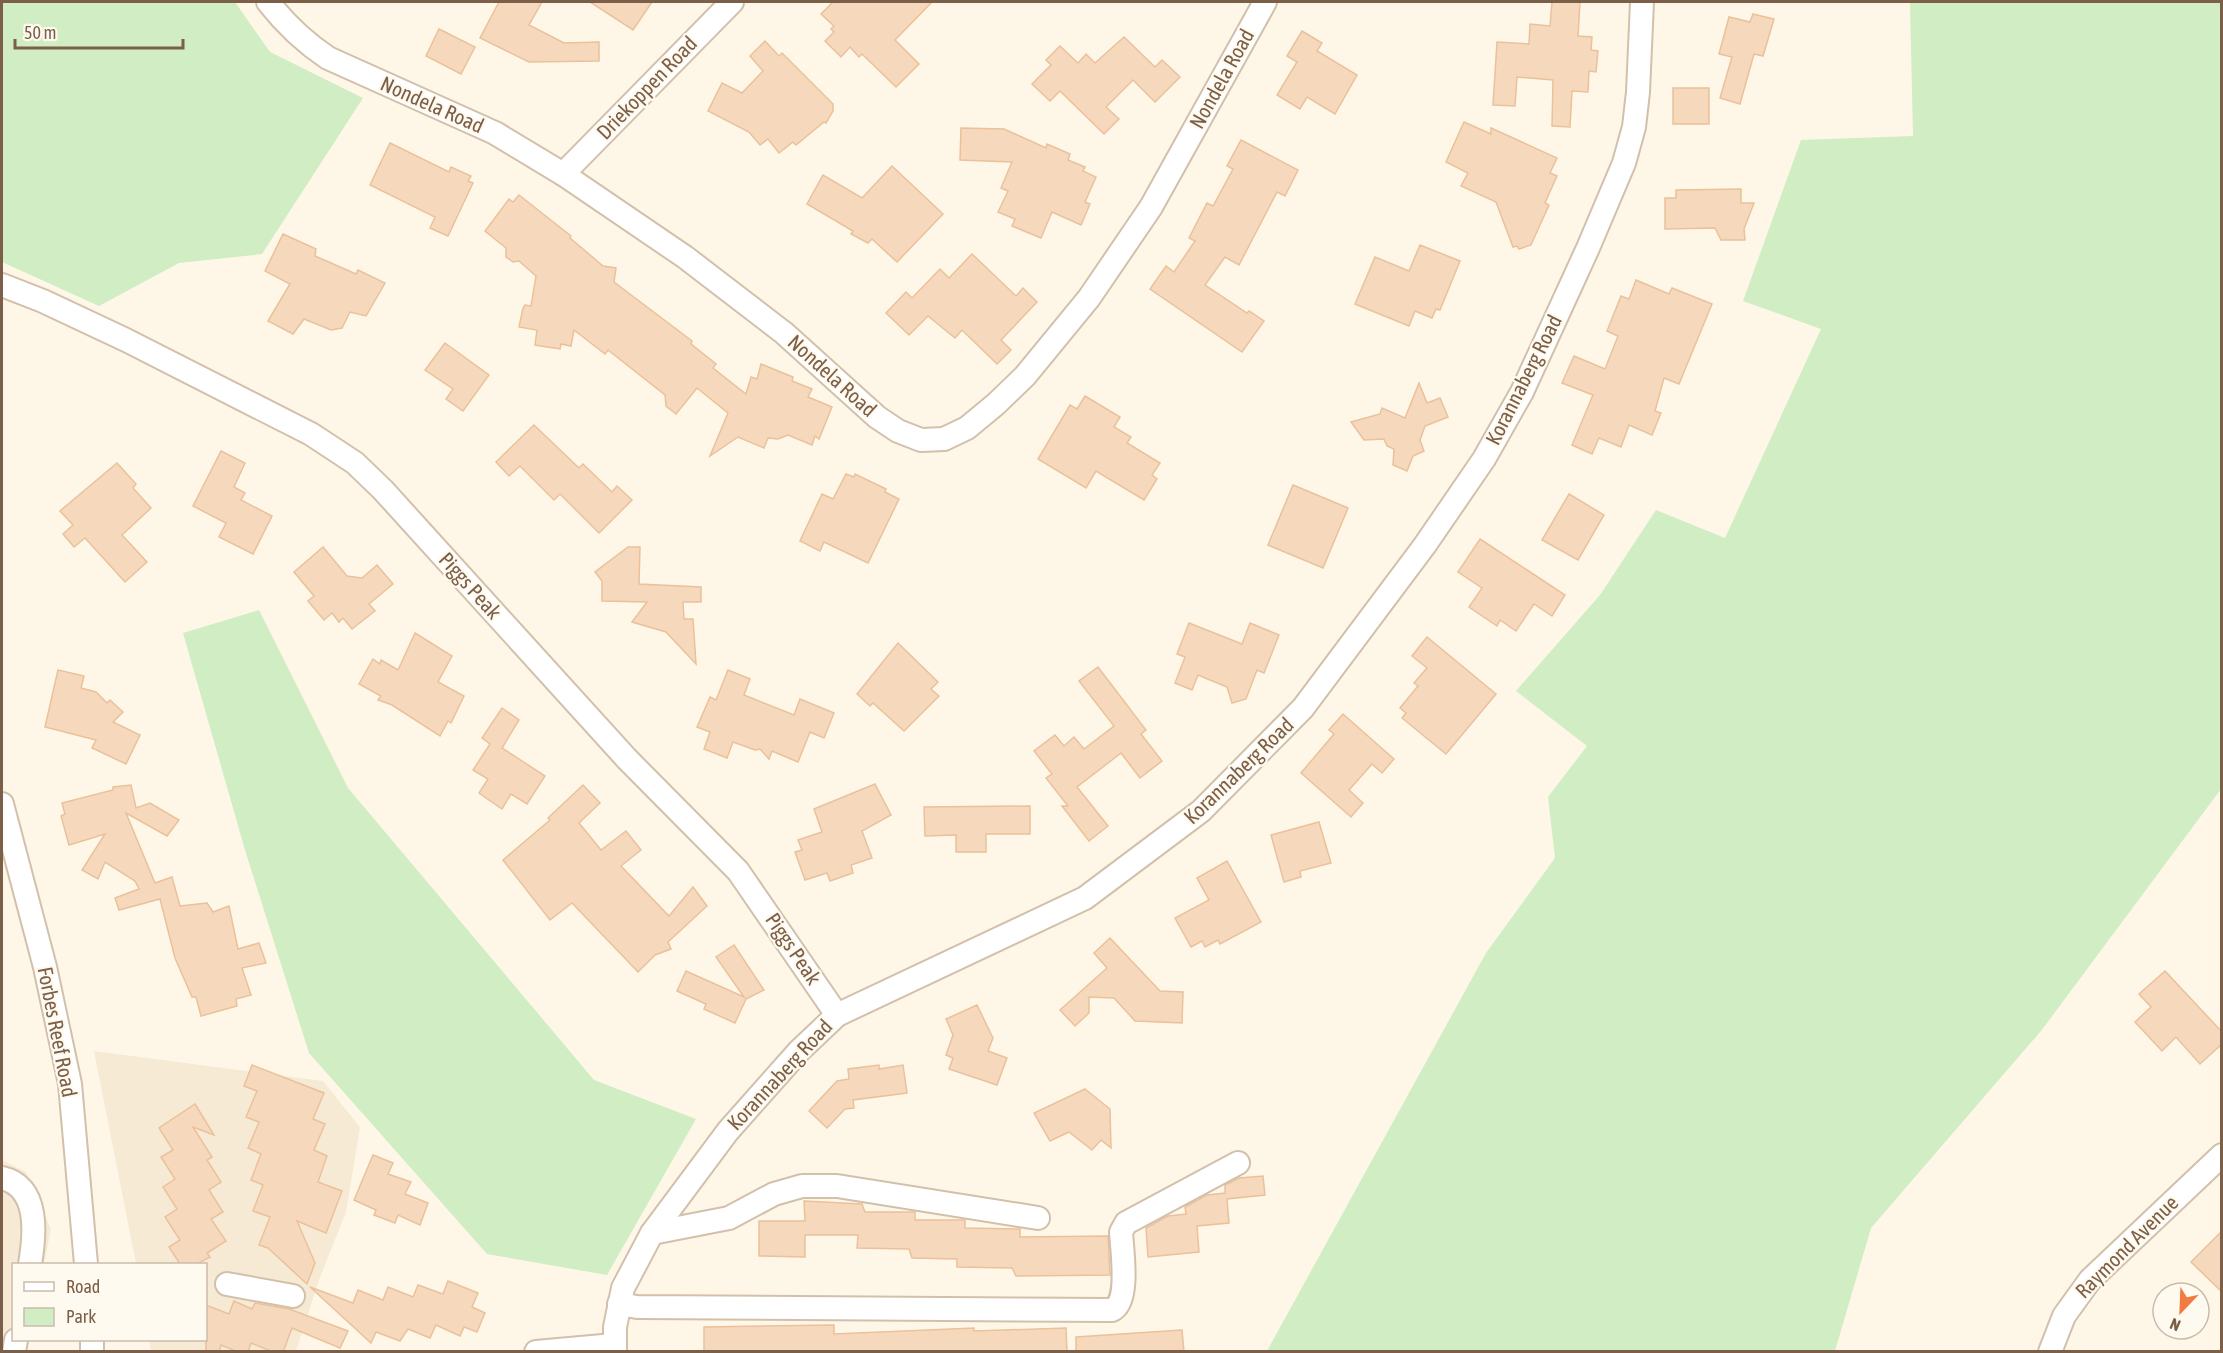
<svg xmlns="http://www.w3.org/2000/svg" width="2223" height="1353" viewBox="0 0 2223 1353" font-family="'Asap Condensed',sans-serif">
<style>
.residential{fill:#f6ead5}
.green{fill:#d0edc3}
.building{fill:#f6d9bc;stroke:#eac19b;stroke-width:1.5}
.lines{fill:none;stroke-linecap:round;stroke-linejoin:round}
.minor-casing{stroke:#d2c0ab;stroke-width:26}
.minor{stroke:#fff;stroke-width:22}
.labels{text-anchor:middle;stroke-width:4.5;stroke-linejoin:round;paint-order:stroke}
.street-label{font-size:21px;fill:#7b5f48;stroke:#fffaef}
</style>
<rect width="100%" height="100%" fill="#fef7e7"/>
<g class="residential">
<polygon points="94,1051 323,1081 360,1127 346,1212 319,1280 296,1351 151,1351 149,1340 206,1340 206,1264 136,1264"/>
<polygon points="2,1160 26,1172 51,1229 44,1264 14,1264 14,1340 29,1340 26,1351 2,1351"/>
</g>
<g class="green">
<polygon points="2,2 235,2 270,52 363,98 262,254 179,263 99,306 2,262"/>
<polygon points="1910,2 2221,2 2221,789 2041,1031 1871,1228 1835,1351 1267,1351 1486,953 1555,858 1548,797 1587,746 1516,691 1600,595 1656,510 1725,538 1821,329 1743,301 1801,140 1913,136"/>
<polygon points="259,610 348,788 594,1080 696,1119 607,1275 487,1254 309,1053 245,850 183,633"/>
</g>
<g class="building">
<polygon points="499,2 542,2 529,25 564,43 599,42 599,61 529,62 480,38"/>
<polygon points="590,2 652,2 633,30"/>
<polygon points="833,2 932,2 895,40 919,64 896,87 862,54 859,57 850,47 841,57 825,41 834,32 831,29 834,26 821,14"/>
<polygon points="1552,2 1580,2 1578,36 1592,37 1591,50 1598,51 1596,72 1589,71 1588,92 1572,91 1570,127 1552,126 1553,80 1517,77 1515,106 1493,105 1497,42 1529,44 1530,24 1550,26"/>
<polygon points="1753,14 1774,19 1763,56 1754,54 1740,104 1720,98 1732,57 1719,54 1729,17 1750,22"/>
<polygon points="439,29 475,47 461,74 426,56"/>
<polygon points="1302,31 1322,43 1317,51 1357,75 1335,114 1307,97 1300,109 1277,95 1297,62 1287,56"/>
<polygon points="1124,37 1155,67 1162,60 1180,77 1155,102 1133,80 1106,107 1119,119 1104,134 1060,91 1050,101 1032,84 1051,65 1046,60 1060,46 1078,63 1086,54 1095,63"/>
<polygon points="765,41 779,56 782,53 833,104 833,111 826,123 824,122 796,145 793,142 779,153 768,139 760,145 749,132 708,111 722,83 742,93 763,71 750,56"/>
<rect x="1673" y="88" width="36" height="36"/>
<polygon points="1464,122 1491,134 1491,128 1557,158 1550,173 1557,176 1545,203 1549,205 1531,245 1519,249 1517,246 1513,247 1496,202 1461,186 1468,173 1446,162"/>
<polygon points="961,128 1004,129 1046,148 1047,144 1070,154 1068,160 1085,167 1083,171 1096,177 1085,202 1090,204 1081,225 1052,212 1041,238 1012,226 1015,219 998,212 1008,191 1001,188 1012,162 960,160"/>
<polygon points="1241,140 1298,170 1285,196 1277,192 1239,265 1225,257 1205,285 1247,313 1249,311 1264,321 1242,352 1150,289 1166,266 1174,272 1195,241 1189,238 1207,203 1213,206 1233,169 1227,166"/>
<polygon points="390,143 449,172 451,167 471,176 468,181 473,183 448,236 430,228 435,217 370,185"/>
<polygon points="892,166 943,214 897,262 872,239 868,243 851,234 853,231 807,204 823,175 862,198"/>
<polygon points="1741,189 1741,203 1754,203 1744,229 1745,240 1721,240 1715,228 1665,229 1665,198 1676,198 1676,190"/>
<polygon points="519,195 571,236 570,238 603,266 616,268 614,282 692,341 691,344 716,364 713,368 746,394 751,377 757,379 761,364 793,377 792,381 812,389 808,397 832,407 819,439 815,436 812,445 788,435 778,439 768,438 764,448 738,437 710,456 728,413 697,388 676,414 666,406 665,395 608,350 605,354 574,330 571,346 561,344 560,349 535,345 537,330 519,327 523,308 525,305 531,306 536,276 519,261 513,262 506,257 506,248 485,231 509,199 513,202"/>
<polygon points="283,234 316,249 315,256 356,274 358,270 385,283 366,316 350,312 342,328 331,330 304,319 293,334 268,321 290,284 265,271"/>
<polygon points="1420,245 1460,261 1440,310 1436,309 1432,318 1415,311 1409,326 1355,304 1375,257 1409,271"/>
<polygon points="972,254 1016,296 1023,288 1037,302 1001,340 1011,350 997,364 962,330 955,338 928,316 909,335 886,313 906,292 912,298 940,269 949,278"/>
<polygon points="1636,280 1669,294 1672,288 1712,304 1679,384 1664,378 1655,411 1661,413 1652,435 1629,425 1621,447 1599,438 1592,454 1572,445 1593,395 1562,383 1574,356 1605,369 1618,336 1607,331 1621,296 1629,299"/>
<polygon points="445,343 489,375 463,411 446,399 453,389 425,370"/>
<polygon points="1419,383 1427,403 1440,398 1448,417 1425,426 1420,440 1424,451 1413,456 1407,471 1393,465 1394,449 1387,446 1384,439 1364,440 1351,422 1380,414 1382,408 1405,418"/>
<polygon points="1085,396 1120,417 1114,427 1131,437 1127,443 1160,463 1152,475 1157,479 1144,500 1096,471 1086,488 1038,459 1070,405 1077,409"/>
<polygon points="534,425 579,468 583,464 612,492 617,486 632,500 599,533 560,494 554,500 520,466 509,476 496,462"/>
<polygon points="221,451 245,463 234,487 245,493 241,500 272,516 253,554 219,537 226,523 193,506"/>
<polygon points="117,463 136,484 133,488 151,508 122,535 147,562 125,582 85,538 74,547 63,534 73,525 60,511"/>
<polygon points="846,474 854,477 855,474 886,489 885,492 899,499 868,563 824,542 820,551 800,541 822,494 833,499"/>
<polygon points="1293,485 1348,508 1323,568 1268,545"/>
<polygon points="1569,494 1604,515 1578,560 1542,540"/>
<polygon points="1480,539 1565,595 1552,616 1534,604 1516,631 1500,620 1497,626 1469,607 1482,588 1458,572"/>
<polygon points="323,547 347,576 362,578 377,565 393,584 369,604 375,611 352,629 343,618 339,622 332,613 324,620 308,601 314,596 294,572"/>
<polygon points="628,547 640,547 639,584 701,587 701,602 683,602 684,619 693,619 696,664 666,632 632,622 647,602 602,601 602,581 595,572"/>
<polygon points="1189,623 1242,644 1250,623 1279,635 1264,673 1257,670 1246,699 1232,703 1227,687 1198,675 1192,690 1175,683 1185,657 1177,654"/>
<polygon points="415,633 452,656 438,682 464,696 451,723 448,721 440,736 392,705 378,700 381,696 359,684 373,659 380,664 381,660 398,670"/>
<polygon points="1427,637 1496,694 1446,754 1402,718 1406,713 1400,708 1418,686 1414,683 1427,668 1412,656"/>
<polygon points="898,643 938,682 931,689 939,696 904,731 873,703 870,706 857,694"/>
<polygon points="1098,667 1146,730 1141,734 1162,761 1140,778 1121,753 1077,787 1108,826 1089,841 1062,806 1068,806 1046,778 1052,774 1034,751 1055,735 1064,746 1074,737 1084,749 1114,726 1079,681"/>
<polygon points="58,670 84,676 81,688 96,692 107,703 110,700 123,712 113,722 140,735 126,764 92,748 96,740 45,727"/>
<polygon points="728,670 750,679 744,695 794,715 800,699 834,713 824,738 810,732 798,762 772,751 769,759 760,749 755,750 733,742 727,758 704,749 710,732 697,727 710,697 716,700"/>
<polygon points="502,708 519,720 502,748 545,776 527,804 511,794 502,809 479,793 488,779 473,770 490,744 482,738"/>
<polygon points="1343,714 1394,759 1382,773 1372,764 1349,790 1363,803 1351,817 1301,773 1334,734 1329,730"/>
<polygon points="875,784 891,815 862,831 872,858 851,865 853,873 830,881 827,873 805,880 795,852 802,850 798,840 822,832 814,809"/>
<polygon points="131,785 136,808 150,803 179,820 167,836 126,813 155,883 172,877 180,906 207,903 213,912 229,906 238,949 259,943 266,963 242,968 251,995 236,999 237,1006 201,1016 196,997 192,997 175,958 160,899 119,910 115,898 139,889 135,881 105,862 98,879 82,870 105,834 69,845 61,816 65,814 62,803 113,790 113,787"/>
<polygon points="583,785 600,803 579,823 601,850 626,831 641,850 621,866 669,916 693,887 707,906 668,942 671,949 655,955 638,972 572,903 550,920 503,860 550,820 548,818"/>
<polygon points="1030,806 1030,834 986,834 986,852 956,852 956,835 925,836 924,807"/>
<polygon points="1319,822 1331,863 1300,871 1301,877 1284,882 1271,835"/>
<polygon points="1227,861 1261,922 1220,944 1218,940 1205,947 1202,941 1191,947 1175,918 1209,900 1197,878"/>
<polygon points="1110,938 1160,991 1183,992 1182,1023 1135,1021 1114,998 1089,997 1089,1013 1075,1026 1060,1010 1107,968 1094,953"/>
<polygon points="734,945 764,990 746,999 735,1023 704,1009 706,1004 677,991 686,971 744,997 716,957"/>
<polygon points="2165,971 2222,1032 2222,1044 2200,1064 2176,1037 2162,1051 2135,1022 2151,1007 2139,994"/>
<polygon points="977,1005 993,1038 988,1051 1007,1058 997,1085 949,1069 953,1058 946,1055 953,1035 946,1019"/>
<polygon points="252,1065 324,1093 313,1119 325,1124 314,1150 327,1156 318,1182 342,1191 326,1233 297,1221 315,1263 307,1284 268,1248 259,1245 270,1217 253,1211 263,1185 251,1180 261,1154 248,1148 259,1122 246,1117 257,1091 244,1086"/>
<polygon points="879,1065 879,1069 903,1065 907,1093 853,1100 854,1108 845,1109 827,1128 809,1111 837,1081 849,1079 848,1069"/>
<polygon points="1085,1089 1110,1109 1111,1148 1101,1140 1092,1150 1069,1132 1050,1141 1034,1113"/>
<polygon points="195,1104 214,1135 193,1127 212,1157 207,1160 221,1182 209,1190 223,1212 211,1219 226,1241 207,1253 210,1257 197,1264 180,1264 169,1247 180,1240 165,1217 177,1209 163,1187 175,1179 161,1157 173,1150 159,1128"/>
<polygon points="373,1155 393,1163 388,1174 411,1182 405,1194 428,1203 420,1225 398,1215 395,1223 374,1215 376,1210 354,1200"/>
<polygon points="1263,1176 1265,1195 1227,1199 1229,1223 1197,1226 1199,1252 1148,1257 1146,1228 1168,1216 1186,1214 1185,1207 1207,1195 1225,1193 1225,1185 1239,1178"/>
<polygon points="804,1201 862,1204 865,1212 915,1212 915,1220 965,1220 965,1228 1020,1229 1020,1237 1108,1236 1110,1275 1016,1276 1012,1268 957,1267 957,1259 912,1258 909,1249 857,1248 858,1235 805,1235 805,1257 759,1256 759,1221 805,1221"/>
<polygon points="2222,1231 2222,1292 2191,1262"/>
<polygon points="448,1281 478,1293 472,1307 485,1313 477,1332 464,1327 460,1336 436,1325 430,1338 408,1329 400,1341 376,1332 371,1343 310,1287 353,1303 358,1290 383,1300 388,1287 413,1297 418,1285 443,1294"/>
<polygon points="234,1301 252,1309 255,1303 289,1309 348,1331 340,1348 292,1328 283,1352 273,1352 251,1343 248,1352 238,1352 221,1345 219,1352 206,1352 206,1305 229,1314"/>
<polygon points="834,1325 834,1334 974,1328 974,1331 1066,1328 1067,1352 704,1352 704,1327"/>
<polygon points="1182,1330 1184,1352 1076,1352 1076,1337"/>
</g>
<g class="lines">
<defs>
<g id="minor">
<path d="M268 2C286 25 304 42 328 58L495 133 563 174 685 257 784 333 877 417 898 431 921 440 944 439 967 428 996 404 1025 376 1089 298 1151 207 1265 2"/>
<polyline points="563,174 732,2"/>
<polyline points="2,285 43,301 126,340 311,434 355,463 383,490 627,759 738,871 837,1015"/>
<polyline points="2,804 45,967 70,1084 86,1264"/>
<path d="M2 1178C40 1187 35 1235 30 1264"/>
<polyline points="652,1233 729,1218 774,1194 802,1186 837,1186 1038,1218"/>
<polyline points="227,1284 293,1296"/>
<path d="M619 1304 637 1307 1112 1310C1130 1302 1122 1250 1121 1232L1126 1223 1238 1163"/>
<polyline points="92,1340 92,1352"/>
<polyline points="14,1352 16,1340"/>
<polyline points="536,1352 614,1345"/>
<polyline points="615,1352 615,1327 623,1288 652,1233 728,1131 799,1051 837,1015 1085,898 1201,811 1303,708 1425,545 1484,459 1522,392 1588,248 1624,163 1634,127 1638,92 1642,2"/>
<polyline points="2050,1352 2064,1316 2090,1280 2222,1155"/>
</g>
</defs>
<use href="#minor" class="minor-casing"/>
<use href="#minor" class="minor"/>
</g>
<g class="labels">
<g class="street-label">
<text transform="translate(1222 79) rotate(-61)" y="7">Nondela Road</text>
<text transform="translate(647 88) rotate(-46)" y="7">Driekoppen Road</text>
<text transform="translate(432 105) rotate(24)" y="7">Nondela Road</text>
<text transform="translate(832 376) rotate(42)" y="7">Nondela Road</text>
<text transform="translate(1524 380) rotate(-63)" y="7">Korannaberg Road</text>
<text transform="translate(470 586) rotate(48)" y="7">Piggs Peak</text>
<text transform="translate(1239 771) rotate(-44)" y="7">Korannaberg Road</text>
<text transform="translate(793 949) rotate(56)" y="7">Piggs Peak</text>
<text transform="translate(57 1032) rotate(79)" y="7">Forbes Reef Road</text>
<text transform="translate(780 1075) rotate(-47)" y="7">Korannaberg Road</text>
<text transform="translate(2127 1247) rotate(-45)" y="7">Raymond Avenue</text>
</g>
</g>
<rect width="2223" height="1353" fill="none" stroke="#7b5f48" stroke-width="6"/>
<rect x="12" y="1263" width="195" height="78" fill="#fffaef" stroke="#cabcac" stroke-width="1.5"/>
<rect x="24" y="1282" width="30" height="9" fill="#ffffff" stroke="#cabcac" stroke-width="1.5"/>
<text x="66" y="1293" font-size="18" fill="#7b5f48">Road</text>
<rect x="24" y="1308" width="30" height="18" fill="#d0edc3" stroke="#cabcac" stroke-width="1.5"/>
<text x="66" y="1323" font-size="18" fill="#7b5f48">Park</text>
<g transform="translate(2181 1311) rotate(203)"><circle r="28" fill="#fffaef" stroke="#cabcac" stroke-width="1.5"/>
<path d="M0-4.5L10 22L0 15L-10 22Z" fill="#f17c43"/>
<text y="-9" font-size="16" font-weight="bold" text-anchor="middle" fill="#7b5f48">N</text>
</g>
<path d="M15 39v9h168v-9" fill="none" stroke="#7b5f48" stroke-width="3"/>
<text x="24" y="39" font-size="18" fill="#7b5f48" stroke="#fffaef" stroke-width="4.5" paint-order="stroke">50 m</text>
</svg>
